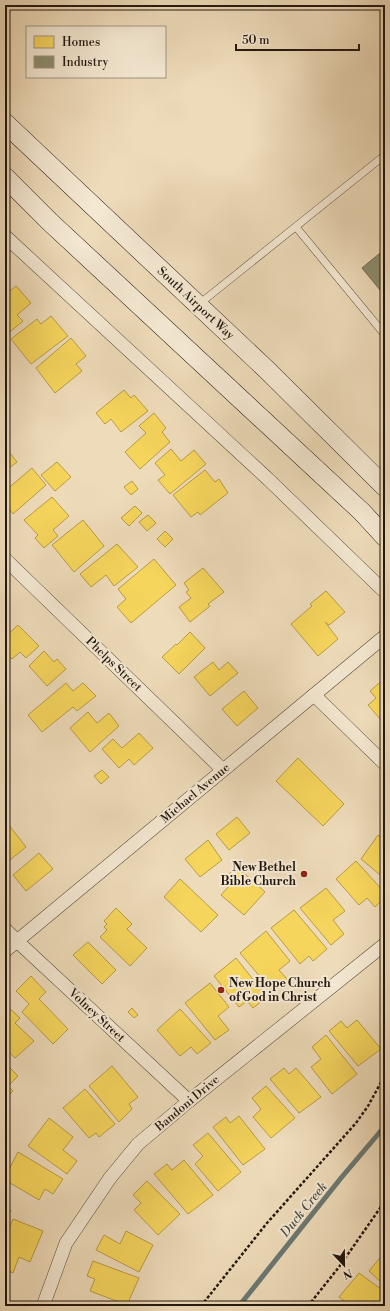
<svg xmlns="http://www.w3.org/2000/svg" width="390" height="1311" viewBox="0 0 390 1311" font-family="'Libre Bodoni',serif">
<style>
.homes{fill:#f6d55c;stroke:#b79c45}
.industry{fill:#8c8c6e;stroke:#6c6952}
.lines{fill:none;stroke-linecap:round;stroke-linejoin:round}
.stream{stroke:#6b7974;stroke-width:5}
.service-casing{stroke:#56493a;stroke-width:8}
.minor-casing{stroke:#56493a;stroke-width:14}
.secondary-casing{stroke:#231810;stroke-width:20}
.path{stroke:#231810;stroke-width:2.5;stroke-dasharray:3 2;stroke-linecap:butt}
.service{stroke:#f4e8d2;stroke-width:7}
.minor{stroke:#f4e8d2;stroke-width:13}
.secondary{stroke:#f4e8d2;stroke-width:19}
.poi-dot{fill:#8f2418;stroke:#f4e8d2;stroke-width:1.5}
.labels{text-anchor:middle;stroke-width:4;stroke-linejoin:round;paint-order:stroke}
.street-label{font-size:12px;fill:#231810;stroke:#f4e8d2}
.poi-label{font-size:12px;font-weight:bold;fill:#231810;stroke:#f4e8d2;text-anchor:end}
.water-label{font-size:13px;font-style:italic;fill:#4d504a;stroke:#f4e8d2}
</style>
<rect width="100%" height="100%" fill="#eedbb9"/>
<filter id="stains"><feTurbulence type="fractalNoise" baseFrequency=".005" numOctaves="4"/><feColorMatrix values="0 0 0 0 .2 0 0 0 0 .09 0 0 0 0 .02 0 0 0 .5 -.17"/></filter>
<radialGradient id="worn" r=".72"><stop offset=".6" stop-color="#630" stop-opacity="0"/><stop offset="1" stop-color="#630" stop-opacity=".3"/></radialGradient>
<g class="homes">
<polygon points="16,286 31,303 17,315 23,321 5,336 5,295"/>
<polygon points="51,316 68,336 31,364 11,339 37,319 41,324"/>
<polygon points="71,338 86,356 76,364 82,371 55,393 36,368"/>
<polygon points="124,390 131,398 134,395 148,411 121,432 111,419 105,424 96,413"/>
<polygon points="154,413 166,428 162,432 170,442 140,469 125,452 146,433 139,426"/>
<polygon points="5,447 17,462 5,471"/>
<polygon points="171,449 181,461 194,450 206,464 170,494 158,480 165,475 155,463"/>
<polygon points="57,462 71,477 55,491 41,475"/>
<polygon points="32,468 46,485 13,514 5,504 5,491"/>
<polygon points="205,470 215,482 219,479 228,493 200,515 198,512 191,517 173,495"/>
<polygon points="132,481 138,489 131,495 124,487"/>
<polygon points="52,497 69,516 53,530 58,536 44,548 35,538 38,535 24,520"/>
<polygon points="135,506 142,513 129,526 121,518"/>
<polygon points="148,515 156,523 147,531 139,522"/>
<polygon points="83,520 104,546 74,572 52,545"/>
<polygon points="165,531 173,539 165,547 157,539"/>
<polygon points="117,544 138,567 114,586 106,575 91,587 80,574"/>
<polygon points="154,559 176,585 131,623 117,607 126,599 118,589"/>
<polygon points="203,568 224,592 208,604 210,606 190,622 179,607 191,598 186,592 189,590 184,583"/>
<polygon points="326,591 345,612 329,625 325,622 338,639 318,656 291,624 312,606 310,604"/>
<polygon points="18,625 39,646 26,658 20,652 12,659 5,652 5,637"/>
<polygon points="190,632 205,648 179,674 162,657 176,644 177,645"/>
<polygon points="44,651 54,662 57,659 66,669 47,686 29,666"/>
<polygon points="213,662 219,670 228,662 238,673 210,696 194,677"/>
<polygon points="385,678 385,717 381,720 368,705 376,698 370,691"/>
<polygon points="66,683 73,691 83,683 96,696 77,711 73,707 42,732 28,715"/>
<polygon points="244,691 258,708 237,726 222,709"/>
<polygon points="88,712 97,723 109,713 119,726 90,752 70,728"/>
<polygon points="139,733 153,748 134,765 129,759 119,768 102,749 113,739 122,748"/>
<polygon points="298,758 344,804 323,826 276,781"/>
<polygon points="102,770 109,777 101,784 94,776"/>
<polygon points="237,817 250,833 229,850 216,834"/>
<polygon points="8,824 26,847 5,864 5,827"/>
<polygon points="378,835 385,841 385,879 361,859"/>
<polygon points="208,840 222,860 200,877 185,859"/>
<polygon points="39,853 53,869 26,891 13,875"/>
<polygon points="356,861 385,893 385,897 375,907 367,898 359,905 336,879"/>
<polygon points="236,866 265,892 244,915 221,895 230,885 224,880"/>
<polygon points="180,879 218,915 201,932 164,897"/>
<polygon points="326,888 345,911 333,920 344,934 331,945 300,908"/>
<polygon points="116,908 132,924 127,929 147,948 130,966 100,937 107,930 104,927 107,924 104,921"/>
<polygon points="294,910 327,949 313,961 309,956 300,964 271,928"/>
<polygon points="266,931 290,961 279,970 288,980 273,992 240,953"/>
<polygon points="88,942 116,970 102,984 73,955"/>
<polygon points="236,958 267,997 253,1008 247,1001 239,1007 214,976"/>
<polygon points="31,976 46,992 39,999 68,1029 53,1044 22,1012 29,1004 16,991"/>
<polygon points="210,983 229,1007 218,1016 229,1030 215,1040 185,1003"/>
<polygon points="5,1004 20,1018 15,1023 34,1041 15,1058 5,1048"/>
<polygon points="132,1008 138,1015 134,1018 128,1012"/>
<polygon points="180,1009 211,1043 197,1054 191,1047 180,1056 157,1030"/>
<polygon points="357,1020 381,1049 358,1066 329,1031 341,1021 347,1028"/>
<polygon points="326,1035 357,1074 332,1094 311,1067 321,1059 312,1047"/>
<polygon points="5,1063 18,1076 8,1086 13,1091 5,1099"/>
<polygon points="112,1066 138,1097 129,1104 132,1109 119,1122 89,1086"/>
<polygon points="284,1068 289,1074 296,1068 321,1097 299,1113 270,1079"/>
<polygon points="266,1086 295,1118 271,1138 253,1117 261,1109 252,1098"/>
<polygon points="85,1089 115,1124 99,1137 96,1133 89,1138 63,1108"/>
<polygon points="239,1116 265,1149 243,1165 213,1127 226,1117 230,1123"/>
<polygon points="49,1118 73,1137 63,1150 77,1161 67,1174 28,1146"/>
<polygon points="208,1133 241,1172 218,1191 195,1164 203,1156 193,1145"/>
<polygon points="18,1152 63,1179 53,1194 45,1189 39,1200 5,1180 5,1177"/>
<polygon points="184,1160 213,1195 188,1214 154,1174 167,1164 172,1170"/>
<polygon points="147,1181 180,1214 158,1235 134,1210 141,1203 133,1195"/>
<polygon points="5,1208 11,1210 5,1224"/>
<polygon points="13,1219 43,1231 30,1262 19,1257 13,1273 5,1269 5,1238"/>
<polygon points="126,1231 153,1245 139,1272 96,1250 104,1235 120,1244"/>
<polygon points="385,1252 385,1286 369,1271"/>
<polygon points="93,1261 139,1278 127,1305 90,1291 95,1279 87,1276"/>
<polygon points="359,1273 385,1292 385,1306 351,1306 339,1297"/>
</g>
<polygon class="industry" points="385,249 385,296 362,268"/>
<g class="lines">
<polyline class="stream" points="239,1306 341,1178 385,1126"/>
<defs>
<g id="service">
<polyline points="296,227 385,335"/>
<polyline points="198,305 385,155"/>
</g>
<g id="minor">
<polyline points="5,6 6,5"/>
<polyline points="5,236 268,479 385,592"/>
<polyline points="5,559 223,770"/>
<polyline points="314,695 385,764"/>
<polyline points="5,929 17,941 189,1101"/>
<polyline points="5,951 385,636"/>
<polyline points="43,1306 66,1243 110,1178 138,1144 189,1101 385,944"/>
</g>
<g id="secondary">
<polyline points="5,123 267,370 385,487"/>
<polyline points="5,177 50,222 362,512 385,537"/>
</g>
</defs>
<use href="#service" class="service-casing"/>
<use href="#minor" class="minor-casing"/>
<use href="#secondary" class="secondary-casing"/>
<g class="path">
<polyline points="201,1306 267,1223 356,1123 368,1106 385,1075"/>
<polyline points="308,1306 339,1267 385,1201"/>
</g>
<use href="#service" class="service"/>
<use href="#minor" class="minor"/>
<use href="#secondary" class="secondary"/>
</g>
<g class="poi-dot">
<circle cx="304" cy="874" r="4"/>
<circle cx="221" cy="990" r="4"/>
</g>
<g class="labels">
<g class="street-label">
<text transform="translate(196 303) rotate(43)" y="4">South Airport Way</text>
<text transform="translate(114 664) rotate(44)" y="4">Phelps Street</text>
<text transform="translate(195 793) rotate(-40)" y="4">Michael Avenue</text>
<text transform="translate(97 1015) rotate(43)" y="4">Volney Street</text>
<text transform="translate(187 1103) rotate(-40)" y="4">Bandoni Drive</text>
</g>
<g class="poi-label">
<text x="296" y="871">New Bethel<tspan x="296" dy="14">Bible Church</tspan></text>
<text x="229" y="987" text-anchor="start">New Hope Church<tspan x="229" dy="14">of God in Christ</tspan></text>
</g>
<g class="water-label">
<text transform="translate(303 1209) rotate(-51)" y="5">Duck Creek</text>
</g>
</g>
<rect width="390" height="1311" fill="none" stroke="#eedbb9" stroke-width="20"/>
<rect x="6" y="6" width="378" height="1299" fill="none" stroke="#231810" stroke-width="2"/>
<rect x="10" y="10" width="370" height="1291" fill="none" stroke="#231810"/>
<rect x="26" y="26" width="140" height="52" fill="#f4e8d2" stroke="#a09584"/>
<rect x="34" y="36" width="20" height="12" fill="#f6d55c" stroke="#a09584"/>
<text x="62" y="46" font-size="12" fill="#231810">Homes</text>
<rect x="34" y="56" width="20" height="12" fill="#8c8c6e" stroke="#a09584"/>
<text x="62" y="66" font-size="12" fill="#231810">Industry</text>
<g transform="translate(344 1265) rotate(158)" stroke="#f4e8d2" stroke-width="3" paint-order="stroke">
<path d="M0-3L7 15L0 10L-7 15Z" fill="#231810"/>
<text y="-6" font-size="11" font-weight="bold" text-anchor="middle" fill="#231810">N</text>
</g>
<path d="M236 44v6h123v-6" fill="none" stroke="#231810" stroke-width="2"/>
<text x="242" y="44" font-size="12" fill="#231810" stroke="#f4e8d2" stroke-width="3" paint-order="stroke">50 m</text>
<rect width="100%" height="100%" filter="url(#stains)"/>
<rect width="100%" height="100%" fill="url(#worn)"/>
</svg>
